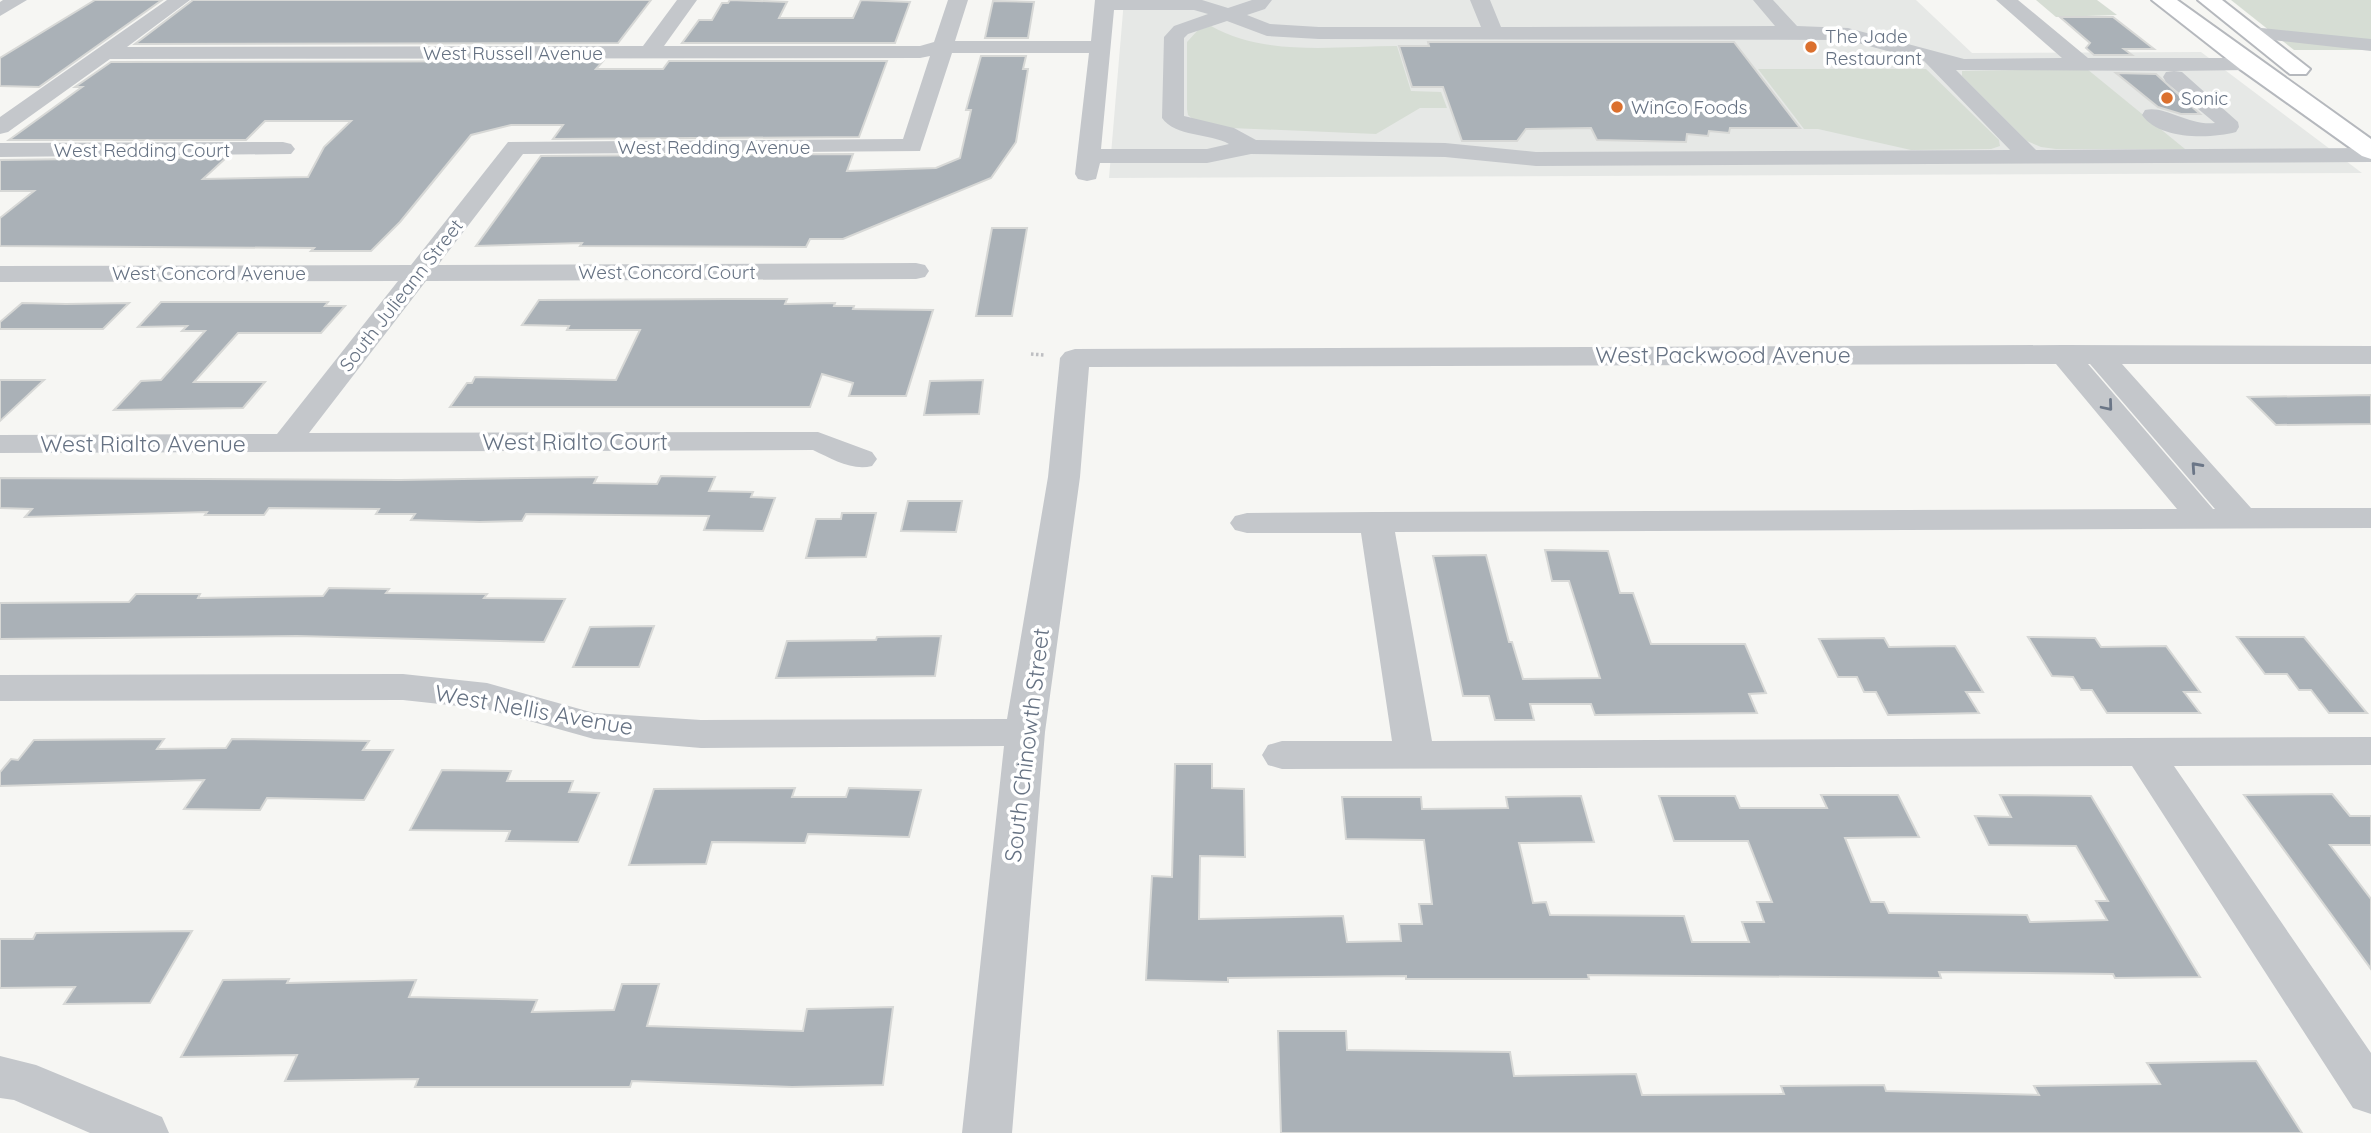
<svg xmlns="http://www.w3.org/2000/svg" width="2371" height="1133" viewBox="0 0 2371 1133" font-family="Quicksand,sans-serif">
<style>
.built{fill:#e6e8e6}
.green{fill:#d6ddd4}
.building{fill:#aab1b7;stroke:#d7d8d6;stroke-width:2}
.lines{fill:none;stroke-linecap:round;stroke-linejoin:round}
.major-casing{stroke:#b5b8bd;stroke-width:4}
.path{stroke:#bebfc2;stroke-width:3.5;stroke-dasharray:2.5 2.5;stroke-linecap:butt}
.minor{fill:#c4c7cb;fill-rule:evenodd}
.major{fill:#fff;fill-rule:evenodd}
.oneway{stroke:#6b7687}
.poi-dot{fill:#db702e;stroke:#fff;stroke-width:2.5}
.labels{text-anchor:middle;stroke-width:7;stroke-linejoin:round;paint-order:stroke}
.far-poi-label{font-size:19px;fill:#667283;stroke:#fff;text-anchor:start}
.far-street-label{font-size:19px;fill:#667283;stroke:#fff}
.street-label{font-size:23px;fill:#667283;stroke:#fff}
</style>
<rect width="100%" height="100%" fill="#f6f6f3"/>
<polygon class="built" points="1124,0 1916,0 1972,53 2201,52 2362,173 1109,178"/>
<g class="green">
<polygon points="2036,0 2097,0 2117,15 2056,17"/>
<polygon points="2231,0 2371,0 2371,50 2294,50"/>
<path d="M1211 26C1265 57 1337 46 1397 46L1411 91 1441 92 1447 108H1420L1376 134 1231 128 1194 120 1188 115 1187 109V42L1198 30Z"/>
<polygon points="1758,69 1926,69 1999,140 2000,146 1991,149 1911,150 1818,129 1804,129"/>
<polygon points="2087,69 2185,149 2056,149 2041,147 2027,141 1962,76 1962,71"/>
</g>
<g class="building">
<polygon points="95,0 162,0 39,87 0,86 0,58"/>
<polygon points="193,0 651,0 618,43 135,44"/>
<polygon points="730,0 787,2 779,18 853,18 861,0 910,2 895,43 682,43 699,20 712,20 722,3 728,3"/>
<polygon points="993,1 1034,2 1028,38 985,38"/>
<polygon points="2060,17 2113,17 2154,49 2124,49 2132,55 2094,55 2086,48 2090,43"/>
<polygon points="1428,42 1734,42 1800,128 1730,128 1729,133 1709,131 1708,136 1687,134 1686,142 1597,140 1591,128 1526,129 1517,141 1462,141 1443,87 1412,87 1399,46 1429,46"/>
<polygon points="981,56 1026,56 1023,69 1028,69 1016,142 991,178 843,239 810,239 806,247 580,246 582,243 476,246 541,156 853,154 847,171 936,168 960,158 971,110 966,110"/>
<polygon points="603,61 596,69 663,69 669,61 887,61 859,137 553,139 563,125 511,125 471,135 400,222 371,251 311,251 314,248 0,246 0,218 34,191 0,191 0,160 227,157 203,179 308,177 324,147 351,121 265,121 246,140 9,140 82,87 75,87 111,62"/>
<polygon points="2116,73 2156,74 2200,114 2181,114 2158,107"/>
<polygon points="992,228 1027,228 1012,316 976,316"/>
<polygon points="726,299 787,299 785,304 835,303 834,306 854,306 853,309 933,310 906,396 849,396 853,383 822,374 810,407 450,407 467,383 472,383 475,377 616,380 640,330 567,330 569,326 522,325 539,300"/>
<polygon points="161,302 328,302 325,306 345,306 321,333 238,333 194,382 265,382 243,408 114,410 141,381 161,380 205,331 182,331 187,326 138,327"/>
<polygon points="22,303 66,304 129,303 103,329 0,329 0,322"/>
<polygon points="0,380 44,380 0,421"/>
<polygon points="983,380 979,414 924,415 930,381"/>
<polygon points="2371,395 2371,424 2276,425 2248,397"/>
<polygon points="661,476 715,477 709,491 753,492 751,497 775,498 763,531 704,530 709,516 526,514 522,521 480,522 411,520 415,514 376,514 379,509 269,508 264,515 205,515 207,512 25,517 32,509 0,508 0,478 400,480 597,477 594,483 657,484"/>
<polygon points="908,501 962,501 956,532 901,531"/>
<polygon points="842,513 876,513 866,557 806,558 816,519 841,519"/>
<polygon points="1545,550 1608,551 1620,593 1633,593 1651,644 1745,644 1766,693 1749,694 1757,713 1595,715 1591,704 1530,704 1534,720 1495,720 1489,696 1463,696 1433,556 1486,555 1509,642 1512,642 1523,679 1600,678 1569,581 1552,581"/>
<polygon points="329,588 389,589 386,593 487,594 484,598 565,599 544,642 297,636 0,639 0,603 129,602 136,594 200,594 198,598 323,596"/>
<polygon points="654,626 639,667 573,667 590,627"/>
<polygon points="941,636 935,676 776,678 787,641 876,640 877,637"/>
<polygon points="2028,637 2095,638 2101,647 2166,646 2200,692 2184,692 2200,713 2107,713 2092,690 2081,690 2073,677 2052,676"/>
<polygon points="2237,637 2304,637 2367,713 2329,713 2311,690 2299,690 2287,674 2265,674"/>
<polygon points="1884,638 1889,647 1955,646 1983,692 1966,692 1979,713 1888,715 1876,692 1864,692 1857,677 1838,677 1819,639"/>
<polygon points="164,739 157,749 226,748 232,739 369,741 363,750 393,750 364,800 267,798 260,810 184,809 204,780 0,786 0,772 11,759 18,760 34,740"/>
<polygon points="1175,764 1212,764 1212,788 1244,789 1245,857 1200,856 1199,919 1343,916 1347,942 1401,941 1399,924 1422,924 1419,904 1432,904 1424,840 1346,839 1342,797 1421,797 1422,809 1508,808 1506,797 1581,796 1594,842 1519,843 1533,903 1546,902 1550,915 1684,916 1692,942 1749,942 1742,922 1764,922 1757,902 1772,902 1748,841 1674,841 1659,796 1735,796 1740,808 1827,808 1821,795 1898,795 1919,837 1845,838 1871,902 1884,902 1889,913 2027,915 2030,922 2107,920 2096,901 2108,901 2076,846 1989,845 1975,816 2011,817 2000,795 2091,796 2200,977 2115,978 2113,974 1939,972 1941,978 1588,975 1589,979 1406,979 1406,976 1228,978 1228,982 1146,980 1152,876 1172,877"/>
<polygon points="442,770 511,771 507,781 573,781 569,792 599,793 578,842 506,841 510,831 410,830"/>
<polygon points="795,788 792,797 846,797 849,788 921,790 909,837 808,834 805,843 712,842 706,864 629,865 654,789"/>
<polygon points="2332,794 2350,816 2371,816 2371,845 2330,845 2371,899 2371,969 2244,795"/>
<polygon points="192,931 150,1003 64,1004 75,987 0,988 0,939 33,939 36,933"/>
<polygon points="289,979 287,983 416,980 409,997 537,1000 532,1012 614,1010 622,984 659,984 647,1026 803,1031 807,1009 893,1007 883,1085 792,1087 632,1081 630,1087 415,1087 418,1079 285,1081 297,1055 181,1057 223,980"/>
<polygon points="1278,1031 1346,1031 1347,1050 1510,1052 1514,1076 1636,1074 1642,1095 1784,1094 1781,1086 1884,1085 1886,1091 2039,1095 2034,1086 2160,1084 2147,1063 2256,1061 2302,1133 1281,1133"/>
</g>
<g class="lines">
<defs>
<g id="major">
<polygon points="2152,0 2177,0 2371,139 2371,159 2362,156 2240,69"/>
<polygon points="2198,0 2222,0 2310,69 2306,74 2290,74"/>
</g>
</defs>
<use href="#major" class="major-casing"/>
<polyline class="path" points="1031,354 1044,355"/>
<g class="minor">
<polygon points="3,0 27,0 0,16 0,2"/>
<path d="M167 0H190L127 47 643 46 677 0H697L664 46H920L934 42 948 0H968L955 41H1091L1095 0H1202L1228 8 1252 0H1272L1265 9 1247 15 1270 24 1319 27H1481L1470 0H1490L1501 27 1775 26 1753 0H1773L1797 26 1848 28 1964 59 2062 58 1996 0H2018L2088 58H2248L2255 60 2259 64 2255 68 2248 70 2174 71 2182 72 2238 122 2239 127 2236 132C2210 139 2159 140 2142 115L2145 110C2165 105 2188 126 2215 123L2166 82 2163 77 2166 72 2174 71 1956 70 2036 150 2371 148V162L1536 166 1445 157 1251 154 1207 163H1100L1096 179 1087 181 1078 179 1075 174 1089 53H952L920 151 523 154 438 265 916 263 925 265 929 271 925 277 916 279 426 281 309 433 818 432 872 452 877 459 872 466C852 471 832 459 813 450L0 453V435L277 434 398 281 0 282V266L411 265 508 142 903 139 930 56 920 58 110 59 8 132 0 134V117ZM1114 10H1194L1208 14 1174 26 1164 37 1162 118C1175 137 1210 133 1229 144L1207 149H1101ZM1227 21 1267 36 1319 39 1847 40 1924 61 2010 150 1536 152 1445 143 1256 140 1234 128 1184 116V38L1188 34Z"/>
<polygon points="2252,27 2371,39 2371,51 2245,37 2242,33 2245,29"/>
<polygon points="283,142 291,144 295,149 291,154 0,157 0,143"/>
<path d="M2063 345 2371 346V364H2122L2251 508H2371V528L1395 532 1432 741 2371 737V765L2174 766 2371 1053V1114L2353 1108 2132 766 1282 769 1268 765 1262 755 1268 745 1282 741H1392L1361 533H1247L1235 530 1230 523 1235 516 1247 513 1376 512 2177 509 2056 364 1089 367 1080 477 1045 732 1012 1133H962L1004 746 701 748 594 739 486 709 403 700 0 701V675L403 674 487 683 594 713 701 720 1007 719 1048 477 1060 358 1065 352 1075 349ZM2088 364H2090L2215 509H2213Z"/>
<polygon points="0,1056 36,1065 162,1117 169,1133 90,1133 14,1100 0,1098"/>
</g>
<use href="#major" class="major"/>
</g>
<defs><path id="oneway-chevron" d="M-2-3.5L2.5 0L-2 3.5" fill="none" stroke-width="1.6" stroke-linecap="round" stroke-linejoin="round" transform="scale(1.75)"/></defs>
<g class="oneway">
<use href="#oneway-chevron" transform="translate(2108 406) rotate(50)"/>
<use href="#oneway-chevron" transform="translate(2196 467) rotate(-132)"/>
</g>
<g class="poi-dot">
<circle cx="1811" cy="47" r="7"/>
<circle cx="2167" cy="98" r="7"/>
<circle cx="1617" cy="107" r="7"/>
</g>
<g class="labels">
<g class="far-poi-label">
<text x="1825" y="43">The Jade<tspan x="1825" dy="22">Restaurant</tspan></text>
<text x="2181" y="105">Sonic</text>
<text x="1631" y="114">WinCo Foods</text>
</g>
<g class="far-street-label">
<text x="513" y="60">West Russell Avenue</text>
<text x="714" y="154">West Redding Avenue</text>
<text x="142" y="157">West Redding Court</text>
<text x="667" y="279">West Concord Court</text>
<text x="209" y="280">West Concord Avenue</text>
<text transform="translate(401 295) rotate(-52)" y="7">South Julieann Street</text>
</g>
<g class="street-label">
<text x="1723" y="363">West Packwood Avenue</text>
<text x="575" y="450">West Rialto Court</text>
<text x="143" y="452">West Rialto Avenue</text>
<text transform="translate(534 710) rotate(10)" y="8">West Nellis Avenue</text>
<text transform="translate(1027 745) rotate(-83)" y="8">South Chinowth Street</text>
</g>
</g>
</svg>
